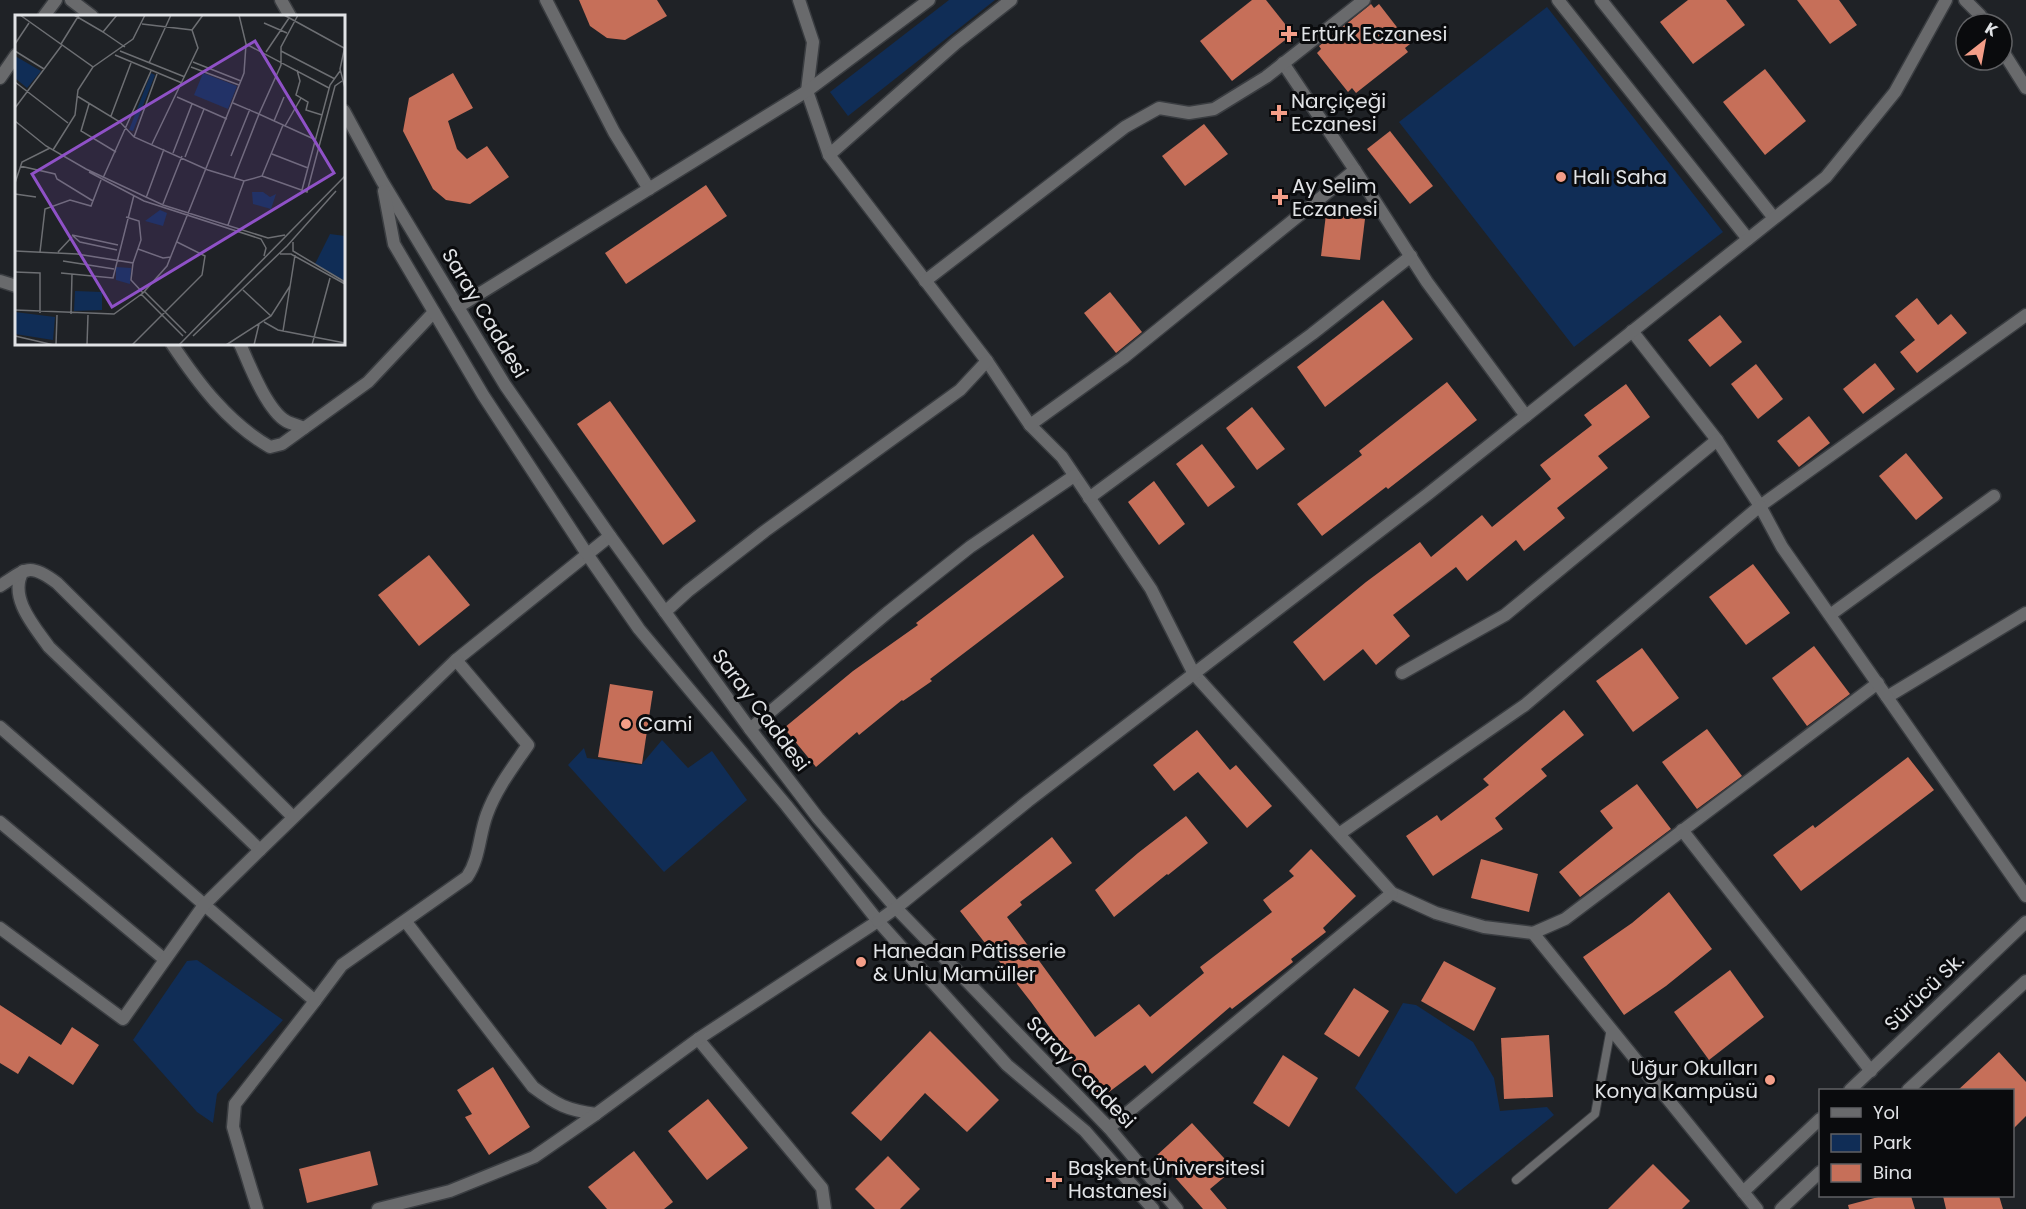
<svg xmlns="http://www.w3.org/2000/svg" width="2026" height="1209" viewBox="0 0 2026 1209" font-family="Poppins,sans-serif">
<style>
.green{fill:#102d56}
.building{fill:#c66f59}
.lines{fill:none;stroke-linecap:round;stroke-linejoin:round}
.service-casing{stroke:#3a3d41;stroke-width:10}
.minor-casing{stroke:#3a3d41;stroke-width:15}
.tertiary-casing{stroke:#3a3d41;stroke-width:15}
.service{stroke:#696a6c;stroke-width:8}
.minor{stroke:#696a6c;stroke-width:12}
.tertiary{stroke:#696a6c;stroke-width:12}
.poi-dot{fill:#f49e88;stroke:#0a0b0d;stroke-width:2}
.labels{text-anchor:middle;stroke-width:6;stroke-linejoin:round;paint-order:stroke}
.poi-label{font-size:20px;fill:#e1e3e6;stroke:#0a0b0d;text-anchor:start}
.street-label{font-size:20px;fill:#e1e3e6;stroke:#0a0b0d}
.inset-road{fill:none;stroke:#6d6f73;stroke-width:1.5}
.view{fill:#8f51c7;fill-opacity:0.15;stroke:#8f51c7;stroke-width:3}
.inset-edge{fill:none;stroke:#e1e3e6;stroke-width:3}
</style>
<rect width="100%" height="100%" fill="#1f2226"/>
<g class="green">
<polygon points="949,0 995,0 848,116 830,92"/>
<polygon points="1547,7 1723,232 1574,347 1399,122"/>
<polygon points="662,740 688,768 712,751 747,800 664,872 568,765 584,748 587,758 641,765"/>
<polygon points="197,960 283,1020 217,1094 213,1123 197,1112 133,1040 187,961"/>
<polygon points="1403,1003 1416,1005 1473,1042 1494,1078 1500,1111 1547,1107 1554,1115 1456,1194 1355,1088"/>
</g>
<g class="building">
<polygon points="579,0 657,0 667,16 625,40 607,38 590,26"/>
<polygon points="1252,0 1266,0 1293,34 1232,81 1200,41"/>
<polygon points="1688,0 1726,0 1745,25 1693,64 1660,22"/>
<polygon points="1797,0 1839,0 1857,25 1830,44"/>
<polygon points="1371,4 1374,8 1379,4 1410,44 1405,48 1408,52 1356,93 1352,88 1348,92 1317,53 1321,49 1319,46"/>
<polygon points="1765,69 1806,121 1765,155 1723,102"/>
<polygon points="453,73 473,108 448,121 457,149 467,159 487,146 509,177 470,204 446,200 433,189 403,131 409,98"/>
<polygon points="1204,124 1228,154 1185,186 1162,156"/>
<polygon points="1390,131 1433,186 1410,204 1367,149"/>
<polygon points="706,185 727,216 626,284 605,253"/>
<polygon points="1326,214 1365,219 1360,260 1321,256"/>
<polygon points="1110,292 1142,332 1116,353 1084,313"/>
<polygon points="1917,298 1938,325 1951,314 1967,333 1917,373 1900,352 1915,340 1895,316"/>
<polygon points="1383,300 1413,339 1325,407 1297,367"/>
<polygon points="1720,315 1742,342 1710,367 1688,340"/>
<polygon points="1875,363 1895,389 1863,414 1843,389"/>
<polygon points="1756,364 1783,399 1758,419 1731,384"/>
<polygon points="1447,382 1477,420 1388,489 1386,487 1322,536 1297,504 1362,455 1359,451"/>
<polygon points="1626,384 1650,417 1598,456 1608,468 1557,508 1565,518 1524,551 1516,540 1467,581 1456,567 1393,615 1410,636 1376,665 1363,649 1324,681 1293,642 1366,582 1420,542 1431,557 1482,515 1492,527 1551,479 1540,465 1592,425 1584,415"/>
<polygon points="610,401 696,521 663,545 577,424"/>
<polygon points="1252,407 1285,449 1257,470 1226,428"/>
<polygon points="1809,416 1830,443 1799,467 1777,441"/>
<polygon points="1202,444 1235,487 1208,507 1176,464"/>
<polygon points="1906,453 1943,498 1916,520 1879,476"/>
<polygon points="1154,481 1185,524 1159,545 1128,502"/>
<polygon points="1033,534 1064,577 930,679 932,681 903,701 902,700 859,735 857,732 816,767 784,728 853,671 918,625 916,623"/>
<polygon points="429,555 470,605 419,646 378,595"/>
<polygon points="1753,564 1790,613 1746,645 1709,597"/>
<polygon points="1814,646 1850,694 1807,726 1772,678"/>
<polygon points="1642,648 1679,698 1633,732 1596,681"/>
<polygon points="610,684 653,691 642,764 598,757"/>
<polygon points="1564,710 1584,735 1541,769 1547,776 1495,818 1503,829 1433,876 1406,836 1437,815 1441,821 1489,785 1483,779"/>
<polygon points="1707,729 1742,776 1697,809 1662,762"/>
<polygon points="1197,730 1230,770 1236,765 1272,806 1247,828 1198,772 1174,791 1153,765"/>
<polygon points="1908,757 1934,790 1801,891 1773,855 1813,825 1815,828"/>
<polygon points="1637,784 1671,829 1580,897 1559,872 1613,828 1600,811"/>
<polygon points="1186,816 1208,843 1168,875 1167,874 1114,917 1095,890 1138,853"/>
<polygon points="1052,837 1072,863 1020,902 1022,905 1007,917 1095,1037 1139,1004 1150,1017 1204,973 1200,967 1272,912 1263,900 1294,876 1289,871 1311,849 1356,896 1323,928 1326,932 1291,959 1293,962 1232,1009 1230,1007 1152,1074 1145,1065 1101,1098 1031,1002 960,911"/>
<polygon points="1481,859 1538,874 1529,912 1471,898"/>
<polygon points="1669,892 1712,949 1666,986 1624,1015 1583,957 1632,923"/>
<polygon points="1444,961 1496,988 1474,1031 1421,1001"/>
<polygon points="1730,970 1764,1017 1709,1060 1674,1012"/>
<polygon points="1354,988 1389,1011 1359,1057 1324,1034"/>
<polygon points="0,1005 61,1045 72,1027 99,1045 73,1085 29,1056 18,1074 0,1063"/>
<polygon points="930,1031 999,1100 967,1132 925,1093 881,1141 851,1113"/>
<polygon points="1549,1035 1553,1097 1504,1099 1501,1038"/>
<polygon points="1999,1052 2026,1082 2026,1116 2013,1129 2013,1090 1958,1090"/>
<polygon points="1283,1055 1318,1078 1289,1127 1253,1103"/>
<polygon points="493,1067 530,1127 489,1155 465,1117 472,1114 457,1090"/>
<polygon points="708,1099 748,1148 707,1180 668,1131"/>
<polygon points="1192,1123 1234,1169 1210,1189 1227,1209 1203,1209 1156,1156"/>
<polygon points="370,1151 378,1185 307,1203 299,1169"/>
<polygon points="634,1151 673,1202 664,1209 607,1209 588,1187"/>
<polygon points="888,1156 920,1189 900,1209 875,1209 855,1189"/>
<polygon points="1653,1164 1690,1201 1682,1209 1608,1209"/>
<polygon points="1882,1196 1911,1196 1915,1209 1849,1209 1848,1205"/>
<polygon points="1943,1196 1999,1196 2003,1209 1946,1209"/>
</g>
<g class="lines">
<defs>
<polyline id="service" points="1516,1180 1595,1114 1611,1028"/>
<g id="minor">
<polyline points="71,0 92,16"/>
<polyline points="546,0 614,132 649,189"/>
<polyline points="799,0 813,42 807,91 829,155 987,361 1030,425 1062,457 1151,589 1194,674 1392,893 1436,913 1484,927 1533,933 1565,919 1878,683"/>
<polyline points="1558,0 1748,239"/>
<polyline points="1601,0 1774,218"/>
<polyline points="1965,0 1980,15 1986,24"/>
<polyline points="44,16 56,0"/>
<polyline points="2002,50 2026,88"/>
<polyline points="1283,63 1355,170 1427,282 1526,416"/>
<polyline points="0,78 16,55"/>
<polyline points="829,155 956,43 1011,0"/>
<polyline points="0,281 16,286"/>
<polyline points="925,281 1125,127 1159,108 1189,113 1214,109 1266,77 1364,0"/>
<polyline points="458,307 807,91 929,0"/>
<polyline points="1632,331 1717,440 1760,506 2026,315"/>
<path d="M172 344C198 383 228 423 270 447L282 444 368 382 434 312"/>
<path d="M240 344C249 364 267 410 286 421 291 424 298 425 304 428"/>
<polyline points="1030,425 1123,358 1355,170"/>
<polyline points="1089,498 1312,334 1411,256"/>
<path d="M23 571C8 597 34 626 49 647L260 850"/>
<path d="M0 586C26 569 29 562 57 583L293 817"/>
<polyline points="665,612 688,591 765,531 960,390 987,361"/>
<polyline points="1830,615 1994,496"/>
<polyline points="1402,673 1505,615 1717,440"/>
<polyline points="1887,697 2026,613"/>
<polyline points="0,727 315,1001 235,1104 233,1127 257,1209"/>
<polyline points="750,729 887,613 970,547 1074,476"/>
<polyline points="0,822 164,959"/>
<polyline points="1682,830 1871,1071"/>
<polyline points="1339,834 1525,705 1760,506 1782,547 2026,896"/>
<path d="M406 922 533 1087C557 1105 567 1110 596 1114"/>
<polyline points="0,928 123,1019 204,905 260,850 456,660 610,536"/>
<polyline points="1533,933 1757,1209"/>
<path d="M315 1001 342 965 467 877C480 858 479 835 487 814 496 789 513 767 528 745L456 660"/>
<polyline points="698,1039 822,1188 825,1209"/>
<polyline points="1850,1090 2026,922"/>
<polyline points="1908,1090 2026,981"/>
<polyline points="1109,1128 1392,893"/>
<polyline points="1743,1192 1820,1119"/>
<polyline points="378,1209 450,1191 534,1157 596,1114 698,1039 878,921"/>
<polyline points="1781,1209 1820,1172"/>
</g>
<g id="tertiary">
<polyline points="281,0 290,16"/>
<polyline points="344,111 382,181 505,385 610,536 750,729 818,818 896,908 1109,1128 1177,1209"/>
<polyline points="384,191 394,244 483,395 587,554 639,629 786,805 878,921 1007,1065 1085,1131 1153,1209"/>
<polyline points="878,921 896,908 1028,801 1428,494 1826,177 1895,92 1946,0"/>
</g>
</defs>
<use href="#service" class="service-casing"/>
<use href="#minor" class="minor-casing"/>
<use href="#tertiary" class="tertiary-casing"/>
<use href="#service" class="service"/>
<use href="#minor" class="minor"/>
<use href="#tertiary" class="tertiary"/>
</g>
<g class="poi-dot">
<path d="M1286 25h6v6h6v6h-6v6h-6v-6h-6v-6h6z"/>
<path d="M1276 104h6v6h6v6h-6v6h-6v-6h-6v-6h6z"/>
<circle cx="1561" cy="177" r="6"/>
<path d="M1277 188h6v6h6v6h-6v6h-6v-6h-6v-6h6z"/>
<circle cx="626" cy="724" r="6"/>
<circle cx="861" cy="962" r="6"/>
<circle cx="1770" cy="1080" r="6"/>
<path d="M1051 1171h6v6h6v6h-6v6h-6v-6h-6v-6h6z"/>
</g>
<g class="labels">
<g class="poi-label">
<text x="1301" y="41">Ertürk Eczanesi</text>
<text x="1291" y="108">Narçiçeği<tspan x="1291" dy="23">Eczanesi</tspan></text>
<text x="1573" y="184">Halı Saha</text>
<text x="1292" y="193">Ay Selim<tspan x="1292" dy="23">Eczanesi</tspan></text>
<text x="638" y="731">Cami</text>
<text x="873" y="958">Hanedan Pâtisserie<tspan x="873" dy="23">&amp; Unlu Mamüller</tspan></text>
<text x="1758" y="1075" text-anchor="end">Uğur Okulları<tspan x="1758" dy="23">Konya Kampüsü</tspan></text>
<text x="1068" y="1175">Başkent Üniversitesi<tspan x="1068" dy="23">Hastanesi</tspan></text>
</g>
<g class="street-label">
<text transform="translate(485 313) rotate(59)" y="7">Saray Caddesi</text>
<text transform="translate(761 710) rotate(53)" y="7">Saray Caddesi</text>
<text transform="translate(1924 992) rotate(-44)" y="7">Sürücü Sk.</text>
<text transform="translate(1081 1072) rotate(46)" y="7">Saray Caddesi</text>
</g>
</g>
<g transform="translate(15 15)">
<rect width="330" height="330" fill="#1f2226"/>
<path d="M0 41 26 56 12 73 0 63ZM136 58 140 60 118 116 114 115ZM188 58 222 71 213 94 179 80ZM237 177H248L255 182 261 179 256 194 238 189ZM145 195 152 198 148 211 130 206ZM315 219 330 221V266L300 249ZM101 252 116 253 115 269 101 265ZM60 276 87 277V295L59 296ZM0 297 40 302 38 325 0 319Z" fill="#102d56"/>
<path class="inset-road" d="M5 0 78 52 63 75 60 100 38 135M59 0 88 17 102 0M269 0 329 33M249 8 272 18M127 9 177 15 183 33 137 129M177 15 188 0M88 17 110 32M0 29 14 8M46 29 64 0M231 29 314 73M330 31 325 54 330 73M0 36 29 54M105 36 170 62M266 36 320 64M251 37 274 3M100 40 167 68M178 47 226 66M134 48 156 0M78 52 118 24 130 0M176 52 224 70M282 55 285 66 281 80 293 87 291 95 307 100M0 67 53 108M62 81 105 107 119 122 193 155 229 166 247 161 268 110M162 82 212 104M218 88 244 99 266 50V32L283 0M74 89 66 116 101 137M0 93 47 30M96 101 116 48M0 106 31 131 71 154 148 190 253 223 270 220M259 106 269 82M270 111 286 83M119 122 142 59M158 138 177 89M257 139 293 153M216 141 235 94M170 142 189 94M5 151 40 159 42 164 78 186M74 157 129 186 246 224 251 233 249 241M247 161 292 177 320 71 327 66M88 163 136 56M219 163 244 99 301 125M0 168 7 147 35 133M287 175 315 70 325 56M0 179 21 182M131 183 149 134M148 189 167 141M111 202 124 206 126 225 118 248M213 210 229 166M57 220 65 227 102 235M57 220 103 230M278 227V236L330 267M123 234 148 243 156 242M0 236 62 239 118 248 116 265 128 278 99 299 0 295M25 237 30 194 55 185 76 191 86 165M43 237 57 222M265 239H276L330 269M48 246 99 254M0 257 25 258V298M46 258 98 263 119 180M228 275 256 301M129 276 171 318M128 278 152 251 229 58 231 29 224 0M126 279 168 321M56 299 57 259M249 307 263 315 330 328M268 316 280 240M0 321 39 330M178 321 272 231 321 176M41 330 42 300M72 330 73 300M117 330 187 260 190 241 162 227M164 330 330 161M211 330 256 301 275 271M239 330 244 309M297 330 315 263"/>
<path class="view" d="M240 26 319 158 97 292 17 159Z"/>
<rect width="330" height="330" class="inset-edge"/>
</g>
<rect x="1819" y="1089" width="195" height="108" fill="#0a0b0d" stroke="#606164" stroke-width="1.5"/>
<rect x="1831" y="1108" width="30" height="9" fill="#696a6c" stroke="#606164" stroke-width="1.5"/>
<text x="1873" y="1119" font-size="18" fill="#e1e3e6">Yol</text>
<rect x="1831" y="1134" width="30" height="18" fill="#102d56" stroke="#606164" stroke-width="1.5"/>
<text x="1873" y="1149" font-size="18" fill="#e1e3e6">Park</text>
<rect x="1831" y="1164" width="30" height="18" fill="#c66f59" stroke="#606164" stroke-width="1.5"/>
<text x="1873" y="1179" font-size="18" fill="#e1e3e6">Bina</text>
<g transform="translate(1984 42) rotate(31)"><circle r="28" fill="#0a0b0d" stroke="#606164" stroke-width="1.5"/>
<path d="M0-4.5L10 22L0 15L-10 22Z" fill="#f49e88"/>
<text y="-9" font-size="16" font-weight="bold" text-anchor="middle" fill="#e1e3e6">K</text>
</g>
</svg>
